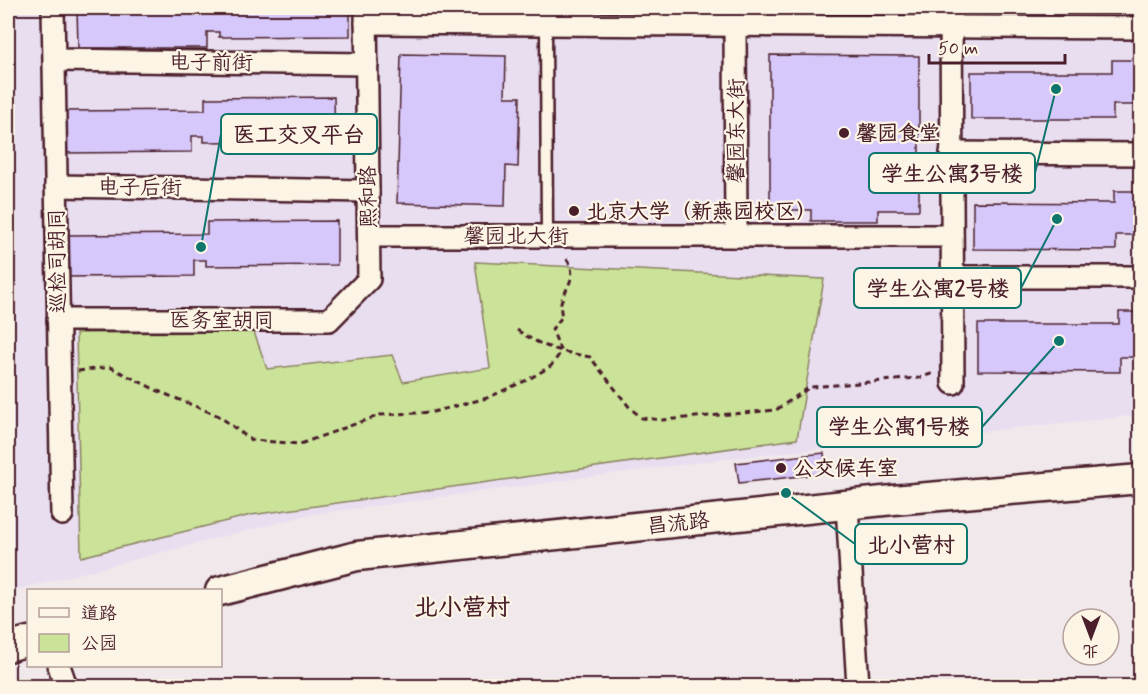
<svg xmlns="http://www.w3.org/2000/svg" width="1148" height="694" viewBox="0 0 1148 694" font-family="Mynerve,'LXGW WenKai TC',sans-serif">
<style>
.built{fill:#e9def0}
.green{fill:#cbe399;stroke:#8a8162;stroke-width:1.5}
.building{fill:#d6c8fa;stroke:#4a1f2b;stroke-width:1.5}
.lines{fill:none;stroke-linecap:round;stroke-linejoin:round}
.lane-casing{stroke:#4a1f2b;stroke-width:15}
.street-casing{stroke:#4a1f2b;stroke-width:26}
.secondary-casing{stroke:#4a1f2b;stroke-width:33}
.path{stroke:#4a1f2b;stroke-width:3;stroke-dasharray:6 4.5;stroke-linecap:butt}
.lane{stroke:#fcf5e5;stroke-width:10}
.street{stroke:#fcf5e5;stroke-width:21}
.secondary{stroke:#fcf5e5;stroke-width:28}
.poi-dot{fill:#4a1f2b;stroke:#fcf5e5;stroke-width:2}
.labels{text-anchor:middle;stroke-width:4.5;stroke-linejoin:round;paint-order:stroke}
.street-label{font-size:21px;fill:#4a1f2b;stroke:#fcf5e5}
.poi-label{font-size:21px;font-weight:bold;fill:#4a1f2b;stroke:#fcf5e5;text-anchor:start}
.quarter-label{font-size:24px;font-weight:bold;fill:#4a1f2b;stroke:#fcf5e5}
.leader{fill:none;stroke:#0f766e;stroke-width:2}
.callout-dot{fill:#0f766e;stroke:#fcf5e5;stroke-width:2}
.callout{fill:#fcf5e5;stroke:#0f766e;stroke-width:2}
.callout-label{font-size:22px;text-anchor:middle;font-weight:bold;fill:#4a1f2b}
</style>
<rect width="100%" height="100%" fill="#f1e8eb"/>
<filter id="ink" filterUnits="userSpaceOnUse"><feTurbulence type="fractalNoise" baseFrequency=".0167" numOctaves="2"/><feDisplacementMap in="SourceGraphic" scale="12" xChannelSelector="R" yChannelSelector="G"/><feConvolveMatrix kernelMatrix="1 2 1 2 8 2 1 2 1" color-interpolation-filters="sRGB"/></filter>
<g filter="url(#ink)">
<polygon class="built" points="8,8 1140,8 1140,415 723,459 308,515 8,592"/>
<polygon class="green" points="475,262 824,279 797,439 251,515 81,557 76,333 254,332 267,369 392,355 403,382 490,368"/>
<g class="building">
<polygon points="77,8 350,8 350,36 219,37 219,32 207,32 207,48 78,48"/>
<polygon points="401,54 506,56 505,97 520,97 518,167 506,166 505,206 397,203"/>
<polygon points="770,55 919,56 919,210 878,210 878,221 811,221 811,210 770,210"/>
<polygon points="1112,60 1140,60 1140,105 1113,105 1113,119 971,119 971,72 1112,72"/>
<polygon points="334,97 335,141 204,142 204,136 192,136 192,152 62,153 62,111 205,110 205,98"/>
<polygon points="1114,191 1140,191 1140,235 1116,235 1116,250 973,249 973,202 1114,203"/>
<polygon points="337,221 337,265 206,266 206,260 194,260 194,276 64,277 64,235 207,234 207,222"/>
<polygon points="1119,312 1140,312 1140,357 1120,357 1120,372 978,371 978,324 1119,324"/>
<polygon points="824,453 826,473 739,483 736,463"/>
</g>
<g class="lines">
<defs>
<polyline id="lane" points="546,24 547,236"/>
<g id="street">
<polyline points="53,8 62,514"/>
<polyline points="951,8 953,383"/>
<polyline points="366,23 1140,28"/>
<polyline points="735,25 736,236"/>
<polyline points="55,60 367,64"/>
<polyline points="951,153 1140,154"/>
<polyline points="56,186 368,191"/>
<polyline points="369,236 952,236"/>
<polyline points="952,277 1140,277"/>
<polyline points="58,320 329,320 369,279 366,8"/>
<polyline points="847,506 858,686"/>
<polyline points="59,666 66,686"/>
</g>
<g id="secondary">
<polyline points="220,591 357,556 893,500 1140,479"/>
<polyline points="8,647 28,641"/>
</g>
</defs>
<use href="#lane" class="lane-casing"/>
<use href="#street" class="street-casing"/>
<use href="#secondary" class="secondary-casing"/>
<g class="path">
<path d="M517 330C544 348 558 351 590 357L630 408 642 418 663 420 776 410 810 387 919 378 934 373"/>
<path d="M78 371 110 367 158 391 219 416 251 440 300 444 380 415 433 412 487 398 529 379 551 366 561 352 552 329 562 317C561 312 560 307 561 302 567 285 580 274 564 256"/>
</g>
<use href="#lane" class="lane"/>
<use href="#street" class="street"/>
<use href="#secondary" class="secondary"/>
</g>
</g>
<g class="poi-dot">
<circle cx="844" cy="133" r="6"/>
<circle cx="574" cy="211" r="6"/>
<circle cx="781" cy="468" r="6"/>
</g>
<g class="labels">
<g class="street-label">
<text transform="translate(211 62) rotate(1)" y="7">电子前街</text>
<text transform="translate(736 131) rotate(-90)" y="7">馨园东大街</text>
<text transform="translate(140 187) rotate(1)" y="7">电子后街</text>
<text transform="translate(368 197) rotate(-91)" y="7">熙和路</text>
<text x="516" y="243">馨园北大街</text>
<text transform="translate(57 261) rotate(-91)" y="7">巡检司胡同</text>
<text x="222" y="327">医务室胡同</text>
<text transform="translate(678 523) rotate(-6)" y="7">昌流路</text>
</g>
<g class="poi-label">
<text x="856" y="140">馨园食堂</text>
<text x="586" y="218">北京大学（新燕园校区）</text>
<text x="793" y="475">公交候车室</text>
</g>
<g class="quarter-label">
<text x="462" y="615">北小营村</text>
</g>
</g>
<path class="leader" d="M201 247L221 134M1056 89L1035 173M1057 219L1021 288M1059 341L982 427M786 493L855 544"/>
<g class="callout-dot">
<circle cx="201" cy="247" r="6"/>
<circle cx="1056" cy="89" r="6"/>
<circle cx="1057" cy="219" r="6"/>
<circle cx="1059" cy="341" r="6"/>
<circle cx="786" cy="493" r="6"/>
</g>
<g class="callout">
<rect x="221" y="114" width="156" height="40" rx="6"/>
<rect x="869" y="153" width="166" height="40" rx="6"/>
<rect x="854" y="268" width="167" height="40" rx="6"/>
<rect x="817" y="407" width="165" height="40" rx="6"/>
<rect x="855" y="524" width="112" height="40" rx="6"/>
</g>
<g class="callout-label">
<text x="299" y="142">医工交叉平台</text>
<text x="952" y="181">学生公寓3号楼</text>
<text x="938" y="296">学生公寓2号楼</text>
<text x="899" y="434">学生公寓1号楼</text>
<text x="911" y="552">北小营村</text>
</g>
<rect width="1148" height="694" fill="none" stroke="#fcf5e5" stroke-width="30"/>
<rect x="15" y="15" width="1118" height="664" fill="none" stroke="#4a1f2b" stroke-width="2" filter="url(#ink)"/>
<rect x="27" y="589" width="195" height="78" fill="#fcf5e5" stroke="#b59f9b" stroke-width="1.5"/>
<rect x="39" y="608" width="30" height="9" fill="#fcf5e5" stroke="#b59f9b" stroke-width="1.5"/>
<text x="81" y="619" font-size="18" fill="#4a1f2b">道路</text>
<rect x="39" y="634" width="30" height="18" fill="#cbe399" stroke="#b59f9b" stroke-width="1.5"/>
<text x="81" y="649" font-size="18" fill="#4a1f2b">公园</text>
<g transform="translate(1091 637) rotate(180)"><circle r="28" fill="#fcf5e5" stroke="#b59f9b" stroke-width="1.5"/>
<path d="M0-4.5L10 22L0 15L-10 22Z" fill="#4a1f2b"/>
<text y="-9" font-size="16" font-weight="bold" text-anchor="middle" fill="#4a1f2b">北</text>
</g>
<path d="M929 54v9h136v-9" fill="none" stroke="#4a1f2b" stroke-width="3"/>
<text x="938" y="54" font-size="18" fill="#4a1f2b" stroke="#fcf5e5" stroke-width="4.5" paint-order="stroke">50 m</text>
</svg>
